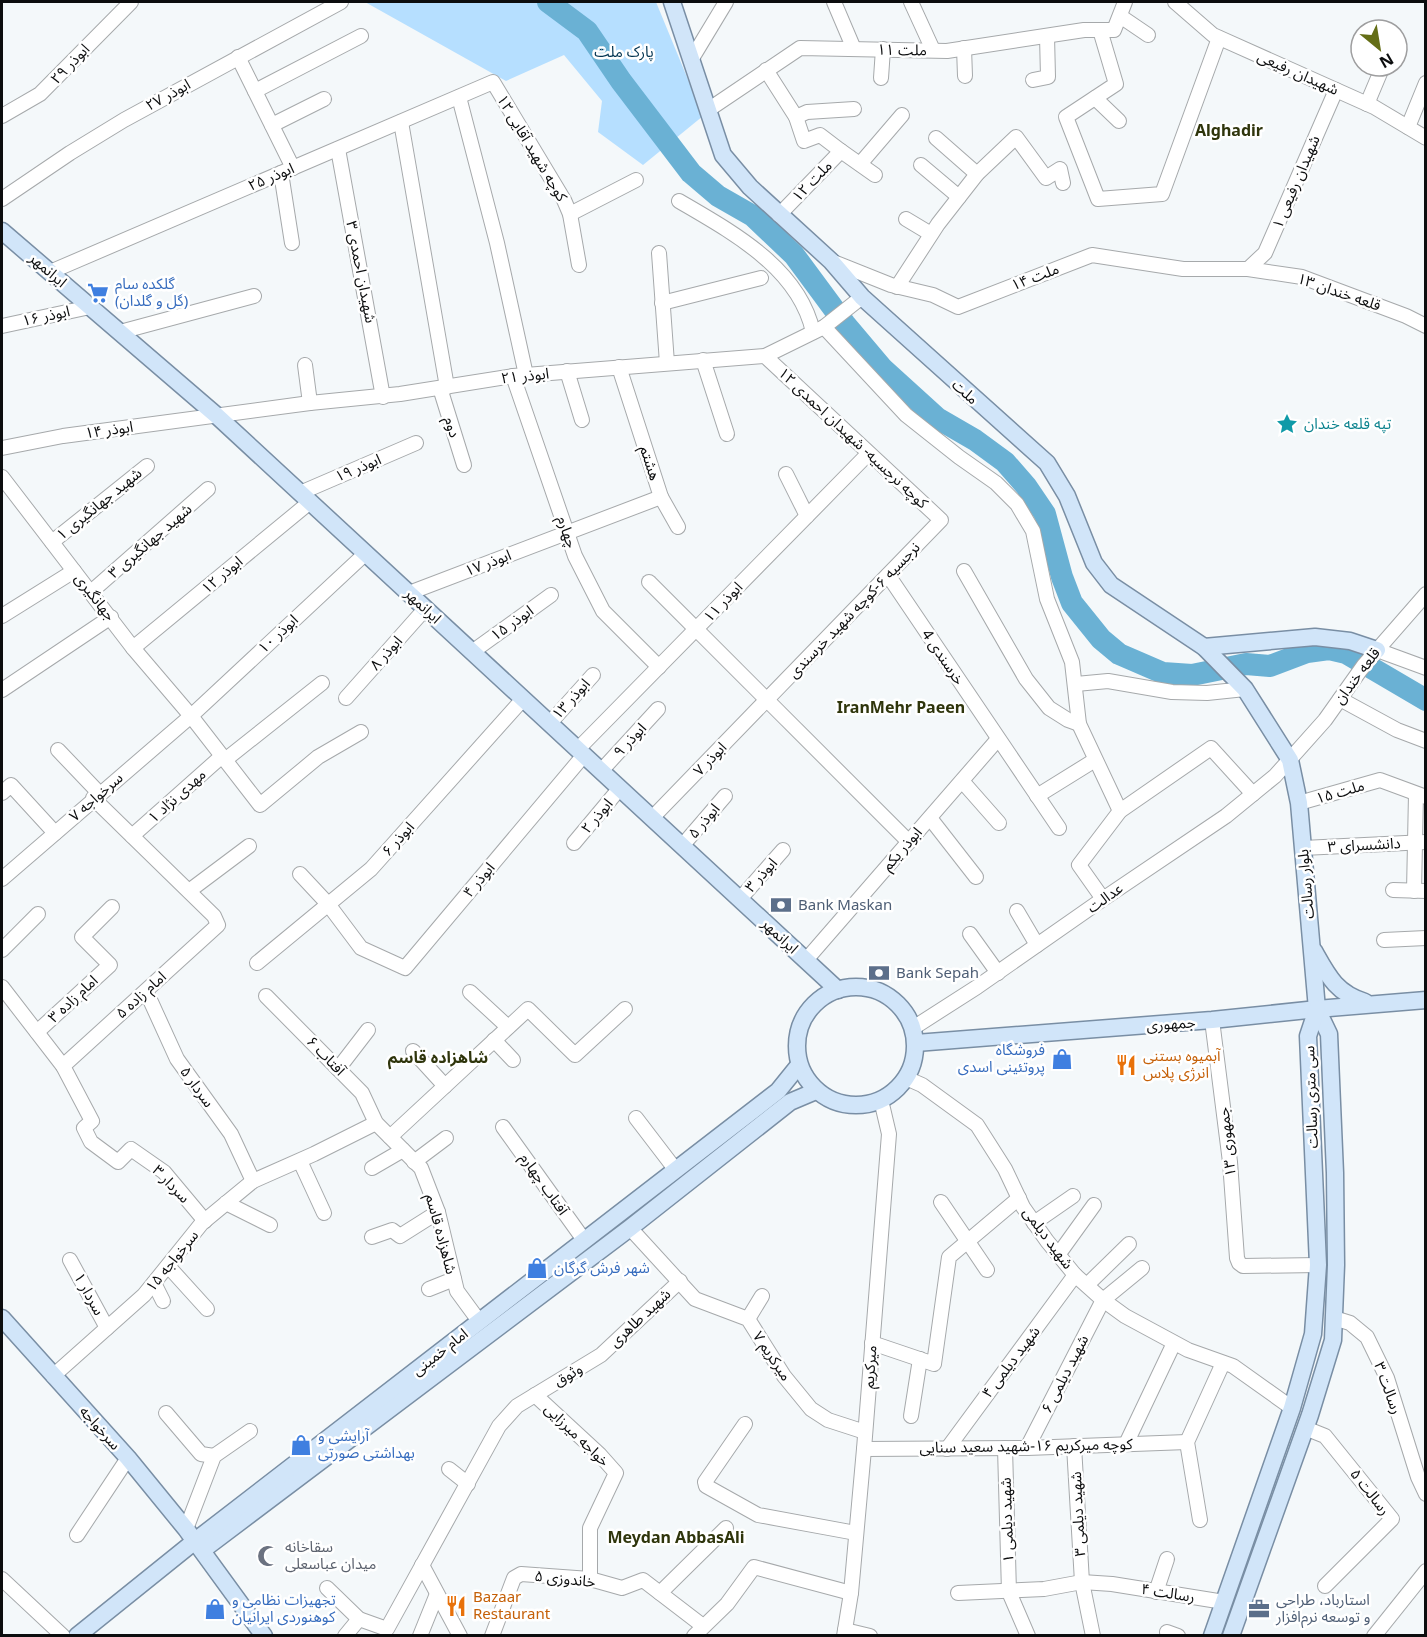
<svg xmlns="http://www.w3.org/2000/svg" width="1427" height="1637" viewBox="0 0 1427 1637" font-family="'Noto Sans','Noto Sans Arabic',sans-serif">
<style>
.green{fill:#b6dfff}
.lines{fill:none;stroke-linecap:round;stroke-linejoin:round}
.river{stroke:#6ab1d4;stroke-width:22}
.minor-casing{stroke:#a6a9ab;stroke-width:16}
.major-casing{stroke:#798ea4;stroke-width:19}
.minor{stroke:#fff;stroke-width:14}
.major{stroke:#d1e5f9;stroke-width:16}
.labels{text-anchor:middle;stroke-width:5;stroke-linejoin:round;paint-order:stroke}
.street-label{font-size:15px;fill:#0c0d0e;stroke:#fff}
.park-label{font-size:15px;fill:#013350;stroke:#fff}
.shop-label{font-size:15px;fill:#366cbe;stroke:#fff;text-anchor:start}
.culture-label{font-size:15px;fill:#0d838f;stroke:#fff;text-anchor:start}
.service-label{font-size:15px;fill:#4e5e75;stroke:#fff;text-anchor:start}
.food-label{font-size:15px;fill:#c56008;stroke:#fff;text-anchor:start}
.worship-label{font-size:15px;fill:#5b616d;stroke:#fff;text-anchor:start}
.neighbourhood-label{font-size:16px;font-weight:bold;fill:#2f350c;stroke:#fff}
</style>
<rect width="100%" height="100%" fill="#f4f8fa"/>
<polygon class="green" points="365,2 656,2 703,116 643,165 598,132 602,101 564,55 506,81"/>
<g class="lines">
<polyline class="river" points="548,2 587,31 621,81 691,173 718,196 753,216 794,255 845,324 883,369 937,418 975,440 1005,462 1026,486 1045,514 1062,577 1072,603 1101,639 1119,654 1163,673 1192,675 1246,664 1270,666 1307,652 1329,649 1346,653 1426,700"/>
<defs>
<g id="minor">
<polyline points="834,2 854,49"/>
<polyline points="911,2 933,50"/>
<polyline points="1175,2 1213,35 1374,107 1426,138"/>
<polyline points="1120,16 1148,35"/>
<polyline points="1100,30 1116,84 1066,117 1098,199 1162,194 1219,38"/>
<polyline points="964,48 965,76"/>
<polyline points="238,57 293,168"/>
<polyline points="691,60 726,2"/>
<polyline points="766,70 796,117 804,141 820,135 841,151"/>
<polyline points="881,78 883,49"/>
<polyline points="1033,80 1048,77 1047,36"/>
<polyline points="255,91 361,36"/>
<polyline points="459,97 497,243 526,375"/>
<polyline points="1095,98 1119,121"/>
<polyline points="1367,104 1383,66"/>
<polyline points="708,110 800,48 947,51 1084,30 1114,30 1125,2"/>
<polyline points="2,116 40,94 131,2"/>
<polyline points="796,117 807,112 854,109"/>
<polyline points="401,122 447,387"/>
<polyline points="272,125 324,99"/>
<polyline points="1408,127 1426,83"/>
<polyline points="936,138 977,174"/>
<polyline points="338,149 383,397"/>
<polyline points="860,164 902,115"/>
<polyline points="921,165 959,197"/>
<polyline points="281,173 292,243"/>
<polyline points="2,199 70,153 124,120 341,2"/>
<path d="M679 201C732 232 799 268 813 332"/>
<polyline points="570,214 636,180"/>
<polyline points="779,215 841,151 875,175"/>
<polyline points="906,219 931,234"/>
<polyline points="659,253 667,363"/>
<polyline points="831,261 891,285 933,295 958,307 1092,255 1183,269 1248,269 1302,277 1406,316 1426,326"/>
<polyline points="1248,269 1265,253 1336,90"/>
<polyline points="50,272 493,82 564,200 570,214 579,265"/>
<polyline points="897,287 938,224 977,174 1016,137 1046,178 1060,169 1063,183"/>
<polyline points="662,303 761,278"/>
<polyline points="2,326 90,307"/>
<polyline points="824,327 906,415 959,457 996,483 1017,504 1033,531 1047,599 1072,662 1079,724 1120,811"/>
<polyline points="120,332 254,296"/>
<polyline points="703,360 727,434"/>
<polyline points="305,365 310,403"/>
<polyline points="567,371 582,420"/>
<polyline points="513,376 575,556 603,611 659,667"/>
<polyline points="440,388 464,465"/>
<polyline points="2,448 63,436 310,403 400,394 513,376 765,356 824,327 862,297"/>
<polyline points="786,474 807,516"/>
<polyline points="2,477 133,648 191,716 260,805 318,757 361,732"/>
<polyline points="300,493 416,443"/>
<polyline points="661,497 678,527"/>
<polyline points="52,542 147,466"/>
<polyline points="964,571 1026,679 1049,708 1068,720 1079,724"/>
<polyline points="888,575 1059,828"/>
<polyline points="649,582 909,842"/>
<polyline points="91,592 208,489"/>
<polyline points="409,593 661,497 619,367"/>
<polyline points="2,616 74,571"/>
<polyline points="133,648 310,502"/>
<polyline points="1377,650 1426,668"/>
<polyline points="472,652 551,595"/>
<polyline points="1076,684 1108,681 1172,692 1207,693 1245,689"/>
<polyline points="2,690 111,617"/>
<polyline points="346,698 425,609"/>
<polyline points="1340,699 1397,730 1426,741"/>
<polyline points="550,723 593,675"/>
<polyline points="578,749 868,454"/>
<polyline points="58,750 99,793"/>
<polyline points="225,760 322,683"/>
<polyline points="601,771 658,709"/>
<polyline points="962,781 999,823"/>
<polyline points="2,793 11,785 55,833"/>
<polyline points="1037,796 1095,760"/>
<polyline points="1299,803 1380,780 1426,797"/>
<polyline points="652,818 941,520 765,356"/>
<polyline points="930,818 976,877"/>
<polyline points="132,836 222,756"/>
<polyline points="574,843 620,788"/>
<polyline points="682,846 725,796"/>
<polyline points="1303,848 1426,842"/>
<polyline points="300,874 328,904 361,948 405,968 584,755"/>
<polyline points="2,879 191,716 366,553"/>
<polyline points="1393,890 1426,891"/>
<polyline points="189,891 249,846"/>
<polyline points="1414,891 1416,794"/>
<polyline points="740,899 783,850"/>
<polyline points="1103,899 1079,865 1120,811 1211,748 1253,794"/>
<polyline points="1017,911 1037,945"/>
<polyline points="970,934 998,973"/>
<polyline points="1384,940 1426,938"/>
<polyline points="2,950 38,914"/>
<polyline points="806,960 998,739"/>
<polyline points="257,963 371,869 523,699"/>
<polyline points="2,987 63,1066 92,1121 84,1128 91,1142 118,1162 131,1149 164,1172 205,1221"/>
<polyline points="146,991 177,1059 231,1134 253,1181"/>
<polyline points="470,992 508,1027"/>
<polyline points="266,996 362,1093 376,1123 421,1168 438,1212 457,1291 479,1321"/>
<polyline points="1212,1020 1230,1162 1237,1258 1239,1263 1243,1266 1318,1265"/>
<polyline points="913,1028 977,987 1103,899 1226,816 1275,776 1325,720 1364,665 1426,594"/>
<polyline points="37,1032 110,965 82,937 112,907"/>
<polyline points="494,1040 513,1060"/>
<polyline points="413,1051 445,1086"/>
<polyline points="63,1066 218,925 214,916 93,798"/>
<polyline points="338,1069 368,1030"/>
<polyline points="906,1078 922,1085 977,1125 1005,1169 1023,1207 1047,1241 1075,1275 1103,1300 1125,1316 1188,1350 1233,1366 1292,1408"/>
<polyline points="636,1118 675,1169"/>
<polyline points="503,1127 584,1240"/>
<polyline points="390,1137 528,1009 575,1055 625,1009"/>
<polyline points="300,1161 324,1213"/>
<polyline points="414,1162 446,1138"/>
<polyline points="372,1168 403,1150"/>
<polyline points="941,1202 987,1270"/>
<polyline points="226,1203 270,1225"/>
<polyline points="1034,1223 1073,1196"/>
<polyline points="630,1228 695,1299 748,1319 784,1376 811,1409 828,1420 865,1432"/>
<polyline points="372,1237 392,1230 400,1236 438,1212"/>
<polyline points="1058,1255 1094,1205"/>
<polyline points="70,1260 107,1328"/>
<polyline points="168,1266 207,1309"/>
<polyline points="154,1283 163,1301"/>
<polyline points="1087,1285 1129,1244"/>
<polyline points="429,1289 454,1279"/>
<polyline points="1334,1318 1350,1323 1367,1337 1387,1378 1418,1477 1426,1494"/>
<polyline points="748,1319 762,1296"/>
<polyline points="872,1343 934,1364 949,1257 1019,1198"/>
<polyline points="53,1376 144,1295 202,1223 253,1181 314,1154 376,1123"/>
<polyline points="535,1395 600,1455 616,1473 590,1528 590,1579"/>
<polyline points="166,1413 201,1454 214,1456"/>
<polyline points="911,1416 920,1359"/>
<polyline points="745,1424 705,1482 706,1486 758,1515 856,1533"/>
<polyline points="1305,1428 1325,1436 1392,1519 1325,1586"/>
<polyline points="1126,1444 1174,1343"/>
<polyline points="1074,1446 1082,1582 1093,1636"/>
<polyline points="1005,1448 1009,1592 1028,1636"/>
<polyline points="1027,1448 1103,1300 1142,1268"/>
<polyline points="864,1449 1027,1448 1187,1442"/>
<polyline points="947,1449 1075,1275"/>
<polyline points="449,1469 468,1484"/>
<polyline points="1200,1520 1187,1442 1223,1363"/>
<polyline points="186,1529 214,1456 250,1431"/>
<polyline points="77,1535 128,1458"/>
<polyline points="422,1565 460,1636"/>
<polyline points="2,1579 63,1636"/>
<polyline points="327,1588 359,1619 387,1629 499,1426 517,1406 601,1355 680,1281"/>
<polyline points="1156,1592 1167,1559"/>
<polyline points="660,1593 726,1528"/>
<polyline points="958,1593 1044,1589 1082,1582 1112,1584 1224,1602"/>
<polyline points="845,1630 870,1636"/>
<polyline points="1167,1632 1178,1636"/>
<polyline points="345,1636 359,1619"/>
<polyline points="420,1636 437,1594"/>
<polyline points="492,1636 514,1578 521,1574 590,1579 622,1588 643,1580 703,1626"/>
<polyline points="694,1636 727,1604 754,1567 851,1593"/>
<polyline points="844,1636 851,1593 864,1449 889,1134 881,1100"/>
<polyline points="1374,1636 1426,1571"/>
</g>
<g id="major">
<polyline points="672,2 723,155 750,187 831,261 862,297 1047,463 1067,496 1094,563 1111,585 1204,647 1245,689 1290,760 1299,803 1317,1009 1329,1034 1335,1173 1336,1265 1333,1340 1310,1415 1231,1636"/>
<polyline points="2,231 216,415 838,990"/>
<polyline points="1204,647 1315,637 1350,641 1377,650"/>
<path d="M1314 951C1328 976 1336 993 1365 1002"/>
<circle cx="856" cy="1046" r="59"/>
<polyline points="916,1043 1212,1020 1317,1009 1426,1000"/>
<polyline points="2,1318 128,1458 186,1529 264,1636"/>
<polyline points="204,1549 630,1228 790,1102 816,1091"/>
<polyline points="77,1636 195,1541 778,1091 799,1065"/>
<polyline points="1212,1636 1292,1408 1313,1334 1318,1265 1308,1036 1317,1009"/>
</g>
</defs>
<use href="#minor" class="minor-casing"/>
<use href="#major" class="major-casing"/>
<use href="#minor" class="minor"/>
<use href="#major" class="major"/>
</g>
<defs>
<symbol id="supermarket-bare" viewBox="-9 -9 18 18"><path d="M-6-5.5h2.5l.6 2H6L4.5 2H-2.5L-4.4-4H-6ZM-1.5 3.2a1.3 1.3 0 1 0 .1 0ZM3 3.2a1.3 1.3 0 1 0 .1 0Z" fill="#3f7fe0" stroke="#fff" stroke-width="2.5" paint-order="stroke"/></symbol>
<symbol id="sight-bare" viewBox="-9 -9 18 18"><path d="M0-6L1.8-2.2L6-1.7L2.9 1.2L3.7 5.4L0 3.3L-3.7 5.4L-2.9 1.2L-6-1.7L-1.8-2.2Z" fill="#0f9aa8" stroke="#fff" stroke-width="2.5" paint-order="stroke"/></symbol>
<symbol id="bank-bare" viewBox="-9 -9 18 18"><path d="M-6-4H6V4H-6ZM0-2.3a2.3 2.3 0 1 0 0 4.6a2.3 2.3 0 1 0 0-4.6Z" fill="#5c6f8a" stroke="#fff" stroke-width="2.5" paint-order="stroke"/></symbol>
<symbol id="shop-bare" viewBox="-9 -9 18 18"><path d="M-5-2.5h2.3a2.7 3.5 0 0 1 5.4 0H5L5.5 6h-11ZM-1.5-2.5h3a1.5 2.3 0 0 0-3 0Z" fill="#3f7fe0" stroke="#fff" stroke-width="2.5" paint-order="stroke"/></symbol>
<symbol id="restaurant-bare" viewBox="-9 -9 18 18"><path d="M-5-6h1v4h1v-4h1v4h1v-4h1v5L-1.5 .5V6h-2V.5L-5-1ZM5-6V6H3V1.5H1.5Q1.5-4 5-6Z" fill="#e8710a" stroke="#fff" stroke-width="2.5" paint-order="stroke"/></symbol>
<symbol id="mosque-bare" viewBox="-9 -9 18 18"><path d="M3.5-4.9A6 6 0 1 0 3.5 4.9A5 5 0 1 1 3.5-4.9Z" fill="#6b7280" stroke="#fff" stroke-width="2.5" paint-order="stroke"/></symbol>
<symbol id="office-bare" viewBox="-9 -9 18 18"><path d="M-6-3h4V-5.5h4V-3h4V5H-6ZM-1-4.5V-3h2v-1.5ZM-6 0V1H6V0Z" fill="#5c6f8a" stroke="#fff" stroke-width="2.5" paint-order="stroke"/></symbol>
</defs>
<g fill-rule="evenodd">
<use href="#supermarket-bare" x="83" y="278" width="30" height="30"/>
<use href="#sight-bare" x="1272" y="409" width="30" height="30"/>
<use href="#bank-bare" x="766" y="890" width="30" height="30"/>
<use href="#bank-bare" x="864" y="958" width="30" height="30"/>
<use href="#shop-bare" x="1047" y="1044" width="30" height="30"/>
<use href="#restaurant-bare" x="1111" y="1050" width="30" height="30"/>
<use href="#shop-bare" x="522" y="1253" width="30" height="30"/>
<use href="#shop-bare" x="286" y="1430" width="30" height="30"/>
<use href="#mosque-bare" x="253" y="1541" width="30" height="30"/>
<use href="#restaurant-bare" x="441" y="1591" width="30" height="30"/>
<use href="#shop-bare" x="200" y="1594" width="30" height="30"/>
<use href="#office-bare" x="1244" y="1594" width="30" height="30"/>
</g>
<g class="labels">
<g class="street-label">
<text transform="translate(902 50) rotate(1)" y="5">۱۱ ملت</text>
<text transform="translate(70 64) rotate(-46)" y="5">ابوذر ۲۹</text>
<text transform="translate(1298 73) rotate(24)" y="5">شهیدان رفیعی</text>
<text transform="translate(168 95) rotate(-29)" y="5">ابوذر ۲۷</text>
<text transform="translate(532 148) rotate(59)" y="5">کوچه شهید آقایی ۱۲</text>
<text transform="translate(271 177) rotate(-23)" y="5">ابوذر ۲۵</text>
<text transform="translate(812 181) rotate(-46)" y="5">۱۲ ملت</text>
<text transform="translate(1296 182) rotate(-67)" y="5">۱ شهیدان رفیعی</text>
<text transform="translate(48 270) rotate(41)" y="5">ایرانمهر</text>
<text transform="translate(361 272) rotate(79)" y="5">شهیدان احمدی ۳</text>
<text transform="translate(1035 277) rotate(-21)" y="5">۱۴ ملت</text>
<text transform="translate(1339 292) rotate(19)" y="5">۱۳ قلعه خندان</text>
<text transform="translate(46 316) rotate(-12)" y="5">۱۶ ابوذر</text>
<text transform="translate(525 376) rotate(-6)" y="5">۲۱ ابوذر</text>
<text transform="translate(965 392) rotate(42)" y="5">ملت</text>
<text transform="translate(452 427) rotate(72)" y="5">دوم</text>
<text transform="translate(109 430) rotate(-8)" y="5">۱۴ ابوذر</text>
<text transform="translate(853 438) rotate(43)" y="5">کوچه نرجسیه- شهیدان احمدی ۱۲</text>
<text transform="translate(650 463) rotate(72)" y="5">هشتم</text>
<text transform="translate(358 468) rotate(-23)" y="5">ابوذر ۱۹</text>
<text transform="translate(99 504) rotate(-39)" y="5">شهید جهانگیری ۱</text>
<text transform="translate(567 532) rotate(71)" y="5">چهارم</text>
<text transform="translate(150 541) rotate(-41)" y="5">۳ شهید جهانگیری</text>
<text transform="translate(488 563) rotate(-21)" y="5">۱۷ ابوذر</text>
<text transform="translate(222 575) rotate(-40)" y="5">ابوذر ۱۲</text>
<text transform="translate(95 597) rotate(52)" y="5">جهانگیری</text>
<text transform="translate(723 602) rotate(-46)" y="5">ابوذر ۱۱</text>
<text transform="translate(423 606) rotate(43)" y="5">ایرانمهر</text>
<text transform="translate(854 610) rotate(-46)" y="5">نرجسیه ۶-کوچه شهید خرسندی</text>
<text transform="translate(512 623) rotate(-36)" y="5">۱۵ ابوذر</text>
<text transform="translate(278 634) rotate(-43)" y="5">ابوذر ۱۰</text>
<text transform="translate(386 653) rotate(-48)" y="5">۸ ابوذر</text>
<text transform="translate(943 657) rotate(56)" y="5">خرسندی 4</text>
<text transform="translate(1357 676) rotate(-53)" y="5">قلعه خندان</text>
<text transform="translate(571 699) rotate(-48)" y="5">۱۳ ابوذر</text>
<text transform="translate(630 740) rotate(-47)" y="5">۹ ابوذر</text>
<text transform="translate(710 759) rotate(-46)" y="5">۷ ابوذر</text>
<text transform="translate(1340 792) rotate(-16)" y="5">۱۵ ملت</text>
<text transform="translate(177 796) rotate(-42)" y="5">۱ مهدی نژاد</text>
<text transform="translate(96 797) rotate(-41)" y="5">سرخواجه ۷</text>
<text transform="translate(597 816) rotate(-50)" y="5">۲ ابوذر</text>
<text transform="translate(704 821) rotate(-50)" y="5">۵ ابوذر</text>
<text transform="translate(398 839) rotate(-48)" y="5">ابوذر ۶</text>
<text transform="translate(1364 845) rotate(-3)" y="5">۳ دانشسرای</text>
<text transform="translate(902 849) rotate(-49)" y="5">ابوذر یکم</text>
<text transform="translate(761 875) rotate(-48)" y="5">۳ ابوذر</text>
<text transform="translate(479 880) rotate(-50)" y="5">ابوذر ۴</text>
<text transform="translate(1306 884) rotate(-95)" y="5">بلوار رسالت</text>
<text transform="translate(1105 898) rotate(-35)" y="5">عدالت</text>
<text transform="translate(780 936) rotate(43)" y="5">ایرانمهر</text>
<text transform="translate(141 995) rotate(-42)" y="5">۵ امام زاده</text>
<text transform="translate(73 999) rotate(-43)" y="5">۳ امام زاده</text>
<text transform="translate(1171 1024) rotate(-4)" y="5">جمهوری</text>
<text transform="translate(326 1056) rotate(46)" y="5">آفتاب ۶</text>
<text transform="translate(197 1087) rotate(54)" y="5">۵ سردار</text>
<text transform="translate(1311 1097) rotate(-92)" y="5">سی متری رسالت</text>
<text transform="translate(1227 1142) rotate(-96)" y="5">۱۳ جمهوری</text>
<text transform="translate(171 1184) rotate(46)" y="5">۳ سردار</text>
<text transform="translate(544 1184) rotate(55)" y="5">آفتاب چهارم</text>
<text transform="translate(441 1234) rotate(75)" y="5">شاهزاده قاسم</text>
<text transform="translate(1048 1238) rotate(53)" y="5">شهید دیلمی</text>
<text transform="translate(172 1261) rotate(-51)" y="5">سرخواجه ۱۵</text>
<text transform="translate(89 1294) rotate(61)" y="5">۱ سردار</text>
<text transform="translate(640 1318) rotate(-43)" y="5">شهید طاهری</text>
<text transform="translate(440 1352) rotate(-38)" y="5">امام خمینی</text>
<text transform="translate(772 1356) rotate(56)" y="5">۷ میرکریم</text>
<text transform="translate(1011 1362) rotate(-53)" y="5">۴ شهید دیلمی</text>
<text transform="translate(870 1367) rotate(-86)" y="5">میرکریم</text>
<text transform="translate(1065 1374) rotate(-63)" y="5">۶ شهید دیلمی</text>
<text transform="translate(568 1375) rotate(-31)" y="5">وثوق</text>
<text transform="translate(1388 1388) rotate(70)" y="5">۳ رسالت</text>
<text transform="translate(100 1428) rotate(48)" y="5">سرخواجه</text>
<text transform="translate(577 1435) rotate(44)" y="5">خواجه میرزایی</text>
<text transform="translate(1026 1446) rotate(-1)" y="5">کوچه میرکریم ۱۶-شهید سعید سنایی</text>
<text transform="translate(1370 1492) rotate(52)" y="5">۵ رسالت</text>
<text transform="translate(1078 1514) rotate(-93)" y="5">شهید دیلمی ۳</text>
<text transform="translate(1007 1520) rotate(-92)" y="5">شهید دیلمی ۱</text>
<text transform="translate(565 1579) rotate(6)" y="5">خاندوزی ۵</text>
<text transform="translate(1168 1593) rotate(9)" y="5">۴ رسالت</text>
</g>
<g class="park-label">
<text x="624" y="57">پارک ملت</text>
</g>
<g class="shop-label">
<text x="115" y="289">گلکده سام<tspan x="115" dy="17">(گل و گلدان)</tspan></text>
<text x="1045" y="1055" text-anchor="end">فروشگاه<tspan x="1045" dy="17">پروتئینی اسدی</tspan></text>
<text x="554" y="1273">شهر فرش گرگان</text>
<text x="318" y="1441">آرایشی و<tspan x="318" dy="17">بهداشتی صورتی</tspan></text>
<text x="232" y="1605">تجهیزات نظامی و<tspan x="232" dy="17">کوهنوردی ایرانیان</tspan></text>
</g>
<g class="culture-label">
<text x="1304" y="429">تپه قلعه خندان</text>
</g>
<g class="service-label">
<text x="798" y="910">Bank Maskan</text>
<text x="896" y="978">Bank Sepah</text>
<text x="1276" y="1605">استارباد، طراحی<tspan x="1276" dy="17">و توسعه نرم‌افزار</tspan></text>
</g>
<g class="food-label">
<text x="1143" y="1061">آبمیوه بستنی<tspan x="1143" dy="17">انرژی پلاس</tspan></text>
<text x="473" y="1602">Bazaar<tspan x="473" dy="17">Restaurant</tspan></text>
</g>
<g class="worship-label">
<text x="285" y="1552">سقاخانه<tspan x="285" dy="17">میدان عباسعلی</tspan></text>
</g>
<g class="neighbourhood-label">
<text x="1229" y="136">Alghadir</text>
<text x="901" y="713">IranMehr Paeen</text>
<text x="438" y="1063">شاهزاده قاسم</text>
<text x="676" y="1543">Meydan AbbasAli</text>
</g>
</g>
<rect width="1427" height="1637" fill="none" stroke="#0c0d0e" stroke-width="6"/>
<g transform="translate(1379 48) rotate(150)"><circle r="28" fill="#ffffff" stroke="#9e9e9f" stroke-width="1.5"/>
<path d="M0-4.5L10 22L0 15L-10 22Z" fill="#646e16"/>
<text y="-9" font-size="16" font-weight="bold" text-anchor="middle" fill="#0c0d0e">N</text>
</g>
</svg>
